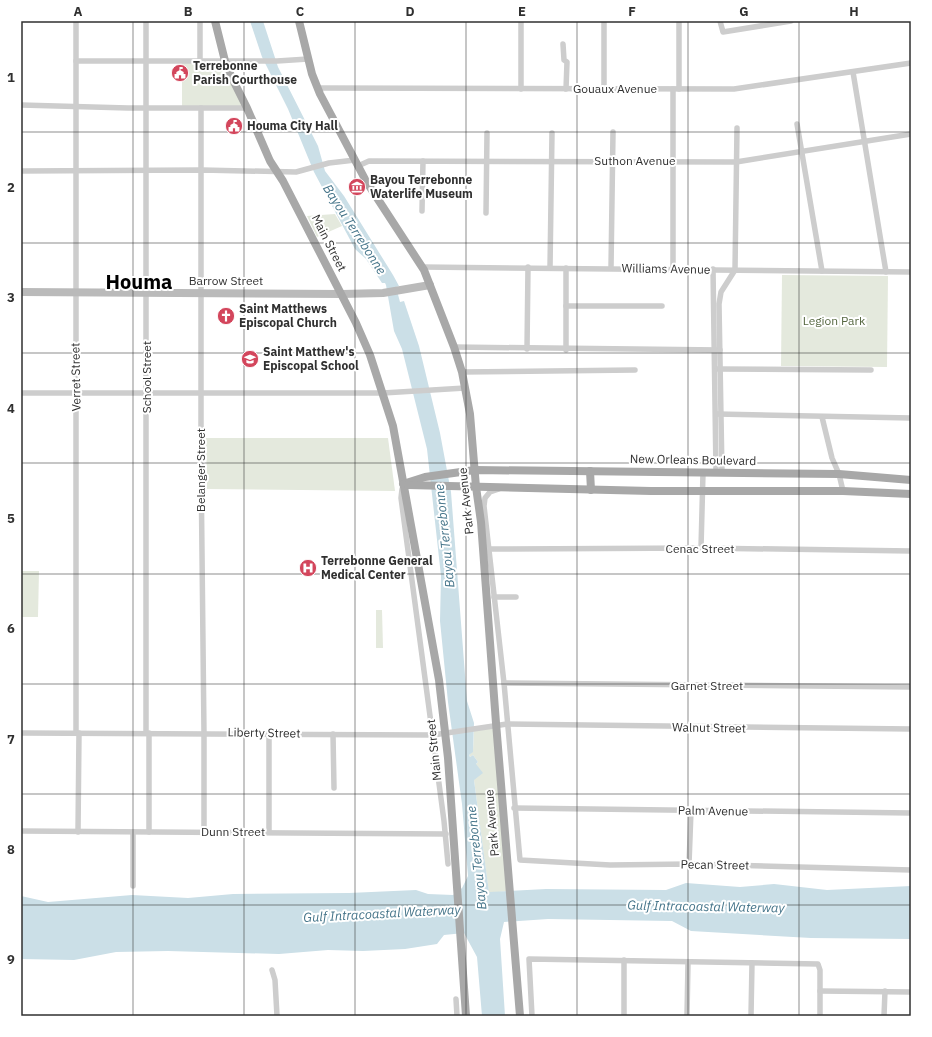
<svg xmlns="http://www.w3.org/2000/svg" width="932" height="1037" viewBox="0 0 932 1037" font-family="'IBM Plex Sans',sans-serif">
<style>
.green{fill:#e4e9dd}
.water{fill:#cbdfe7}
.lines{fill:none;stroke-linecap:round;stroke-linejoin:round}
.minor{stroke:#cdcdcd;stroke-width:5.5}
.secondary{stroke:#bababa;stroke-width:8}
.primary{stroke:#a8a8a8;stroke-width:8}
.grid{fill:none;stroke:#303030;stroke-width:1;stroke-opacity:0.55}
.labels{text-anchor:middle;stroke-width:4;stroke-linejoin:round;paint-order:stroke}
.poi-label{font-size:12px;font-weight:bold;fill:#303030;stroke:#fff;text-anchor:start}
.street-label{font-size:12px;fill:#303030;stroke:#fff}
.park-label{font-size:12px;fill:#576842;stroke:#fff}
.water-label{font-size:13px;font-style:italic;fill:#46758a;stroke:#fff}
.town-label{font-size:20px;font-weight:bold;fill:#000;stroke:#fff}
.neatline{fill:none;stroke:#303030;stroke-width:1.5}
.grid-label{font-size:13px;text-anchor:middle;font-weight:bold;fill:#303030}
</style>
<rect width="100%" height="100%" fill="#fff"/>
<g class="green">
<polygon points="182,61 225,61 247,108 182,108"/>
<polygon points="335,214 342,226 317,237 307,216"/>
<polygon points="782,275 888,276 887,367 781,366"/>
<polygon points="206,438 388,438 395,491 207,489"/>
<polygon points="21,571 39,571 38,617 21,617"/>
<polygon points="376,610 382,610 383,648 376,648"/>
<polygon points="497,726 509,891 489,893 474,780 476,764 478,762 473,755 470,757 469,755 473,751 474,730"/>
</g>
<polygon class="water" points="250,21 263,21 278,67 318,146 325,171 344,196 393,275 399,286 396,287 400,302 404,301 419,346 440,433 451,492 467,701 474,723 473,752 469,755 470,757 473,755 478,762 476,764 483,773 474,780 489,892 546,889 666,890 686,883 740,887 774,884 827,890 911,886 911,939 811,938 691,931 672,921 548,919 504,922 500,939 505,1016 482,1016 477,957 464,933 444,935 437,944 405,949 363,951 328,950 279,954 168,951 116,952 74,960 21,959 21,896 48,902 132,895 188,898 233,894 349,893 416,890 428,894 453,895 462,888 468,876 462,804 448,702 440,621 441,576 427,449 402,349 394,331 386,285 385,283 382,283 366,259 355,249 314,172 288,109 262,57"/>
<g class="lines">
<g class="minor">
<polyline points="521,21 521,89"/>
<polyline points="604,21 604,89"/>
<polyline points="720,21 723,32 791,21"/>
<polyline points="563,44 564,60 567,62 566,89"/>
<polyline points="76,61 277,61 308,59"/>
<polyline points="200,61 200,21"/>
<polyline points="853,72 886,272"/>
<polyline points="318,88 734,89 911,63"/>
<polyline points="679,89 679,21"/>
<polyline points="21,105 128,108 247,108"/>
<polyline points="201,108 201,463 204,733 204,832"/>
<polyline points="797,124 822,271"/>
<polyline points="358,166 369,161 736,162 911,134"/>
<polyline points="21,171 202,170 296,172 329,163 355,160"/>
<polyline points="422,211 423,161"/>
<polyline points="486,213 487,133"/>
<polyline points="422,267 911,272"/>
<polyline points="550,268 552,133"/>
<polyline points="611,268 613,132"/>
<polyline points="673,269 673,89"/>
<polyline points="713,269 716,472"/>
<polyline points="566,306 662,306"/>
<polyline points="454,347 720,350"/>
<polyline points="527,349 528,267"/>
<polyline points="566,350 566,268"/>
<polyline points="717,369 871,370"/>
<polyline points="462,372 635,370"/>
<polyline points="21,393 383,393 465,388"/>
<polyline points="717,414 911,418"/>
<polyline points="822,417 832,458 839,474 843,491"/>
<polyline points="722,473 719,304 721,292 735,270 737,128"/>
<polyline points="402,489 401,498 444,821 448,864"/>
<polyline points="499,489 490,492 485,498 484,506 504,683 520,860 610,865 689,864 911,870"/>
<polyline points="701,548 703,473"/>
<polyline points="488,549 701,548 911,551"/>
<polyline points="494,597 516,597"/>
<polyline points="504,683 911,687"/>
<polyline points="21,733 433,735 507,724 911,729"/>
<polyline points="76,733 76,21"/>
<polyline points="146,733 146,21"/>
<polyline points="149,733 149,832"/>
<polyline points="269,733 269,832"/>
<polyline points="333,734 334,788"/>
<polyline points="514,808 911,813"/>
<polyline points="21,831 446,834"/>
<polyline points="78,832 79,733"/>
<polyline points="133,832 133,886"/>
<polyline points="689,864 691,811"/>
<polyline points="272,970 275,980 277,1016"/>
<polyline points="820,991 911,992"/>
<polyline points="456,999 457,1016"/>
<polyline points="532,1016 529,959 818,964 820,970 820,1016"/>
<polyline points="624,1016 624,960"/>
<polyline points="687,1016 688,962"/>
<polyline points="751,1016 752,963"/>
<polyline points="884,1016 885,991"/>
</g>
<polyline class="secondary" points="21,292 342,294 383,293 430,285"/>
<g class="primary">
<polyline points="215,21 225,61 232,78 247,108 270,161 283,181 356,323 370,355 393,426 439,680 448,758 466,1016"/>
<polyline points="299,21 312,74 320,94 366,181 424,270 454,347 462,372 470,414 476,487 481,522 496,723 520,1016"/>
<polyline points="590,471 591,490"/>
<polyline points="403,484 425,477 475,470 839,474 911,480"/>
<polyline points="408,485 651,491 843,491 911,494"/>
</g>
</g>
<path class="grid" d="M133 21V1016M244 21V1016M355 21V1016M466 21V1016M577 21V1016M688 21V1016M799 21V1016M21 132H911M21 243H911M21 353H911M21 463H911M21 574H911M21 684H911M21 794H911M21 905H911"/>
<defs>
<symbol id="civic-disc" viewBox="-11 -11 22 22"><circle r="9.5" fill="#d3465c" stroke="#fff"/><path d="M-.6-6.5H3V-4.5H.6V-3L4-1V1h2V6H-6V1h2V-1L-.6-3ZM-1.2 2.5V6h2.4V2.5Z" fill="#fff"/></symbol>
<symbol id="museum-disc" viewBox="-11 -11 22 22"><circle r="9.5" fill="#d3465c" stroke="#fff"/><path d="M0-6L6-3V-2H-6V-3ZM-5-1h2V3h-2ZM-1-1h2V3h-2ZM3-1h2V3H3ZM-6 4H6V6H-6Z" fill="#fff"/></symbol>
<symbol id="church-disc" viewBox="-11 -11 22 22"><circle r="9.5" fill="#d3465c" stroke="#fff"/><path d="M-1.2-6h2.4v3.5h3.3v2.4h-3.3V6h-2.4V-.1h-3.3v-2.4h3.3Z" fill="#fff"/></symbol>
<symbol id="school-disc" viewBox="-11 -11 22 22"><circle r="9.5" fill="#d3465c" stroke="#fff"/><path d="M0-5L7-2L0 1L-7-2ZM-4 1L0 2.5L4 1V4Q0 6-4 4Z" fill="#fff"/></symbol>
<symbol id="hospital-disc" viewBox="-11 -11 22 22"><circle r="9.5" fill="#d3465c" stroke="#fff"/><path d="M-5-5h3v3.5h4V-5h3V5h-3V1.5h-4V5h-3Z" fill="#fff"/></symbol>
</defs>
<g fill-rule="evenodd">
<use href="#civic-disc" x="170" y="63" width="20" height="20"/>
<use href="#civic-disc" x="224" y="116" width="20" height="20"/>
<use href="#museum-disc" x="347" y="177" width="20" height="20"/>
<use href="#church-disc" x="216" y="306" width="20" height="20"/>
<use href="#school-disc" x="240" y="349" width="20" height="20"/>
<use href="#hospital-disc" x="298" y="558" width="20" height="20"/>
</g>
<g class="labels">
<g class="poi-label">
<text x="193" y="70">Terrebonne<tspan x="193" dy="14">Parish Courthouse</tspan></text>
<text x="247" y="130">Houma City Hall</text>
<text x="370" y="184">Bayou Terrebonne<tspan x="370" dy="14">Waterlife Museum</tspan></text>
<text x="239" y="313">Saint Matthews<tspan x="239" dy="14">Episcopal Church</tspan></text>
<text x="263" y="356">Saint Matthew's<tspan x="263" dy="14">Episcopal School</tspan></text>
<text x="321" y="565">Terrebonne General<tspan x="321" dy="14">Medical Center</tspan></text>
</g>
<g class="street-label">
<text x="615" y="93">Gouaux Avenue</text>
<text x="635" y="165">Suthon Avenue</text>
<text transform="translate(329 243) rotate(63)" y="4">Main Street</text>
<text transform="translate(666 269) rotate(1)" y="4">Williams Avenue</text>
<text x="226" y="285">Barrow Street</text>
<text transform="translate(76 377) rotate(-91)" y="4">Verret Street</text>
<text transform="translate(147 377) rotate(-90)" y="4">School Street</text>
<text transform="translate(693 460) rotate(1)" y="4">New Orleans Boulevard</text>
<text transform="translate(201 470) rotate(-90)" y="4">Belanger Street</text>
<text transform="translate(466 501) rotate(-96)" y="4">Park Avenue</text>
<text x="700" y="553">Cenac Street</text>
<text x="707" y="690">Garnet Street</text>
<text transform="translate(709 728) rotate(1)" y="4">Walnut Street</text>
<text transform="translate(264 733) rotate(1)" y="4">Liberty Street</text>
<text transform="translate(434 750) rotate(-96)" y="4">Main Street</text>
<text transform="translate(713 811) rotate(1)" y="4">Palm Avenue</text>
<text transform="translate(492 823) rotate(-95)" y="4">Park Avenue</text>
<text x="233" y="836">Dunn Street</text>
<text transform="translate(715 865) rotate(1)" y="4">Pecan Street</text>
</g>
<g class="park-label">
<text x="834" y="325">Legion Park</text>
</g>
<g class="water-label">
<text transform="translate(355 229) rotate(57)" y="5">Bayou Terrebonne</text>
<text transform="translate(444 536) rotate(-96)" y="5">Bayou Terrebonne</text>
<text transform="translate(476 858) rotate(-96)" y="5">Bayou Terrebonne</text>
<text transform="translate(706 906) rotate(1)" y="5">Gulf Intracoastal Waterway</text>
<text transform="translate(382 913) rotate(-3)" y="5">Gulf Intracoastal Waterway</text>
</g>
<g class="town-label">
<text x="139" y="289">Houma</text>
</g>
</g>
<rect width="932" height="1037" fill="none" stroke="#ffffff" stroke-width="44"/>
<rect x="22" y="22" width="888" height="993" class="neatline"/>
<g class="grid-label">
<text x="78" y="16">A</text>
<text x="188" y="16">B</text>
<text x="300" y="16">C</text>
<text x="410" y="16">D</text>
<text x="522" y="16">E</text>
<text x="632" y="16">F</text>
<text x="744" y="16">G</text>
<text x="854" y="16">H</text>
<text x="11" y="82">1</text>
<text x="11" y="192">2</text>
<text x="11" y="302">3</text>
<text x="11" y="413">4</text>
<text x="11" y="523">5</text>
<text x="11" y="633">6</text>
<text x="11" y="744">7</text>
<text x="11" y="854">8</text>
<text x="11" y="964">9</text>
</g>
</svg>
